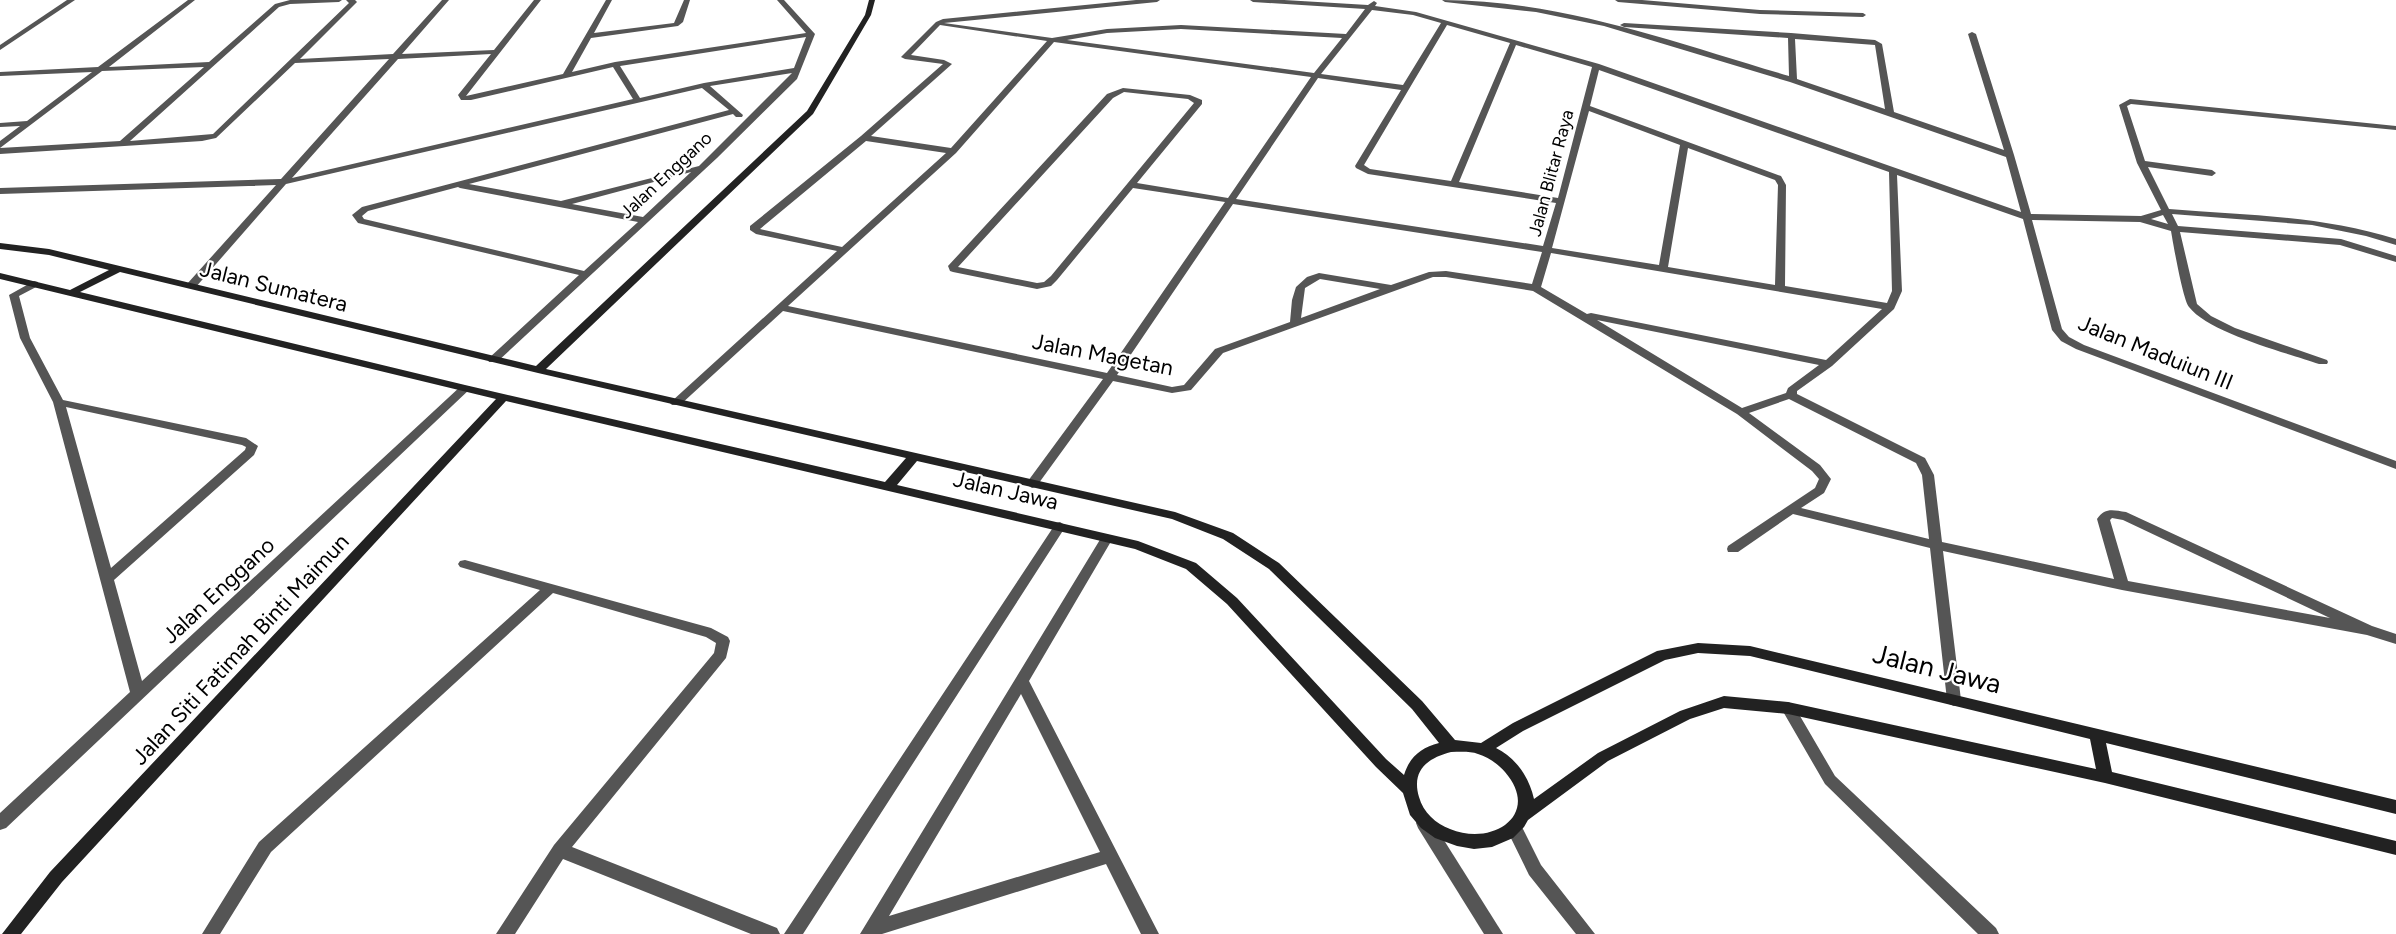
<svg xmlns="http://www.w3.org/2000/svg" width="2396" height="934" viewBox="0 0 2396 934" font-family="Figtree,sans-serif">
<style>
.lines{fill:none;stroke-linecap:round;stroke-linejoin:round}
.street{fill:#555;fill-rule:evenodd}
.secondary{fill:#222;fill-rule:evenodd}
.labels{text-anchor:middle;stroke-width:4.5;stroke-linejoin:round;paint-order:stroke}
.far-street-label{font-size:18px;fill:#000;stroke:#fff}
.street-label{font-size:22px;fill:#000;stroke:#fff}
.near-street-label{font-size:27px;fill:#000;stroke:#fff}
</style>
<rect width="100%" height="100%" fill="#fff"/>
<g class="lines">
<g class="street">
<polygon points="67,0 75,0 0,50 0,45"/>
<path d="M188 0H195L109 67 209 62 275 4 290 0H342L339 2 290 4 279 7 130 141 213 134 349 3 346 0H355L357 2 300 59 393 54 442 0H449L402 54 494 50 534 0H541L466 96 563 74 606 0H612L594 33 674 23 684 0H690L683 22 678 26 591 38 572 72 615 62 806 33 777 0H784L815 34 797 79 717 158 497 362H489L488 360 489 358 579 275 358 223 352 215 362 207 729 110 702 88 286 184 195 288H187V284L276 185 0 194V188L281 179 389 59 295 63 216 138 202 141 0 154V148L120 141 204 67 102 71 0 148V141L20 126 0 127V123L27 121 92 72 0 76V72L98 67ZM806 37 794 68 704 83 640 98 620 66ZM491 54 458 95 461 100H471L613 67 633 99 292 178 398 59ZM792 73 699 166 561 201 469 184 733 114 736 117H742L743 115 710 86ZM691 172 643 217 572 204ZM458 187 460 188 638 222 584 271 364 219 362 216 368 211Z"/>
<path d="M1136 0H1160L1157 2 944 23 1052 38 1107 29 1181 25 1346 34 1365 9 1253 2 1250 0H1284L1368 5 1374 1 1377 3 1375 6 1416 12 1599 64 2021 212 2006 157 1790 82 1604 26 1536 12 1445 2 1442 0C1561 0 1676 43 1789 76L1788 38 1624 27 1620 25 1624 23 1791 33 1875 40 1882 44 1894 112 2004 150 1968 34 1972 32 1976 34 2014 155 2031 214 2141 216 2161 210 2137 163 2119 105 2130 99 2396 126V130L2131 104 2127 106 2145 161 2212 170 2216 173 2212 176 2148 167 2169 209C2246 215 2322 216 2396 239V245L2366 236 2312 225 2172 214 2178 226 2341 239 2396 256V262L2340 245 2180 232 2197 304 2211 316 2235 328 2327 360 2328 362 2327 364H2319C2287 353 2209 333 2189 307 2183 300 2173 243 2171 231L2140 222 2032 220 2062 329 2069 337 2084 345 2396 461V469L2076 349 2061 341 2052 330 2023 219 1897 175 1902 291 1894 309 1832 366 1797 391V394L1925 458 1934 475 1942 542 2114 579 2097 519C2105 507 2113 510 2126 512L2372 626 2396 634V644L2367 635 2122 590 1943 551 1961 700 1959 704 1954 706 1949 704 1947 700 1930 548 1793 514 1738 552H1728L1727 549 1728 546 1815 488 1819 479 1812 471 1737 414 1533 291 1446 277H1433L1223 353 1191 390 1172 393 1113 381 1036 487 1032 488 1026 484 1028 481 1103 379 783 311 680 405H672L670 403 672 401 837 251 756 234 750 230V226L861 136 943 64 905 59 901 57 936 22 943 19ZM1372 10 1413 15 1441 23 1403 85 1321 74ZM940 25 1047 41 951 148 871 136 952 64 944 60 911 55ZM1447 25 1510 43 1451 181 1370 169 1364 165ZM1181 29 1342 38 1314 73 1067 40 1107 33ZM1795 39 1875 45 1885 109 1797 79ZM1054 42 1311 77 1228 198 1137 183 1202 104V100L1190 95 1123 88 1107 94 948 266 950 271 953 272 1037 289 1051 286 1057 280 1133 188 1225 202 1107 373 788 306 956 153ZM1516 45 1592 67 1558 198 1459 182ZM1599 70 1889 172 1892 291 1887 303 1785 286 1786 185 1781 176 1590 106ZM1318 78 1401 90 1355 166 1356 168 1368 174 1556 203 1543 246 1236 199ZM1124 92 1188 99 1194 103 1051 276 1044 282 1037 283 958 267 1113 98ZM1589 111 1680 145 1659 265 1552 248ZM866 141 946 153 842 247 760 229ZM1688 148 1775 180 1778 185 1775 285 1668 267ZM1233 204 1542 252 1532 284 1446 271 1429 272 1391 285 1319 273 1307 277 1296 287 1292 300 1290 322 1215 349 1184 385 1172 387 1117 375ZM2163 215 2168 224 2151 219ZM1551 253 1882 309 1826 360 1591 313 1587 314 1541 287ZM1320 279 1380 289 1301 318 1305 288ZM1597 320 1819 365 1788 388 1786 393 1742 408ZM1789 399 1916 463 1922 475 1929 539 1801 508 1824 493 1831 479 1820 465 1749 413ZM2112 518 2123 520 2330 618 2128 581 2110 520Z"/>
<polygon points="1615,0 1642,0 1760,10 1863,13 1866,15 1863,17 1760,14 1618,2"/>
<path d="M34 281 38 282V286L19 296 30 338 63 400 246 438 258 446 254 455 114 580 142 681 461 386H469L471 388 6 828 0 830V813L130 692 53 402 20 338 9 295ZM66 407 242 445 246 447 245 450 111 568Z"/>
<polygon points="1060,522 1066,526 1064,529 803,934 784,934 1056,523"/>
<path d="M1107 534 1113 538 1029 681 1159 934H1141L1106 864 882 934H860L1101 538ZM1021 694 1100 852 889 916Z"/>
<polygon points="465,560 711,628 728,637 730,641 726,658 572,847 777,928 780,934 751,934 563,859 515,934 496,934 554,845 714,653 716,643 706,637 553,593 271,852 220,934 202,934 259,842 540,590 460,567 458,564 460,561"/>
<polygon points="1788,702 1793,704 1835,776 1996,928 1999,934 1978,934 1825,784 1781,708 1783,704"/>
<polygon points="1424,816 1430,818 1503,934 1484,934 1418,828 1416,823 1418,818"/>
<polygon points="1514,821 1520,823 1541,865 1595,934 1576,934 1529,875 1506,828 1508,823"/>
</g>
<path class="secondary" d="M869 0H875L871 15 813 114 546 369 1175 512 1233 533 1279 563 1422 701 1455 740 1481 743 1513 723 1657 651 1698 643 1750 646 2396 800V814L2106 743 2112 772 2396 841V855L2105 783 1788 714 1724 708 1690 719 1608 761 1528 820 1524 827 1513 838 1492 847 1474 849 1457 846 1435 838 1421 828 1410 815 1403 793 1376 767 1227 604 1186 569 1135 549 506 401 62 882 21 934H2L50 872 496 399 0 279V273L70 290 109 270 49 255 0 249V243L49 249 536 366 807 111 865 15ZM120 272 538 373 906 458 885 482 465 385 80 292ZM917 461 1172 519 1223 539 1269 569 1412 709 1439 743C1421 748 1410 756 1404 775L1386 759 1237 598 1196 563 1138 541 897 485ZM1698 653 1750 656 2090 739 2096 769 1788 702 1724 696 1680 711 1598 753 1534 799C1529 777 1516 758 1496 748L1523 731 1665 660ZM1451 752C1460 752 1470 751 1478 754 1488 757 1498 764 1505 772 1542 815 1492 847 1450 829 1436 824 1423 812 1419 797 1411 770 1428 758 1451 752Z"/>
</g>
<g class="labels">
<g class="far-street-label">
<text transform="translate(1551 173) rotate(-75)" y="6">Jalan Blitar Raya</text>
<text transform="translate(666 175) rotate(-43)" y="6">Jalan Enggano</text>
</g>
<g class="street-label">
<text transform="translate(274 286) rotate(14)" y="8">Jalan Sumatera</text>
<text transform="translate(2156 352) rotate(22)" y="8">Jalan Maduiun III</text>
<text transform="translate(1103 354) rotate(11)" y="8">Jalan Magetan</text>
<text transform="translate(1006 490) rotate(13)" y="8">Jalan Jawa</text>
<text transform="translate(218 590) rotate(-43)" y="8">Jalan Enggano</text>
<text transform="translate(240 649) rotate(-47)" y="8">Jalan Siti Fatimah Binti Maimun</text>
</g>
<g class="near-street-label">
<text transform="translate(1937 669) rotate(14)" y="9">Jalan Jawa</text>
</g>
</g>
</svg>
